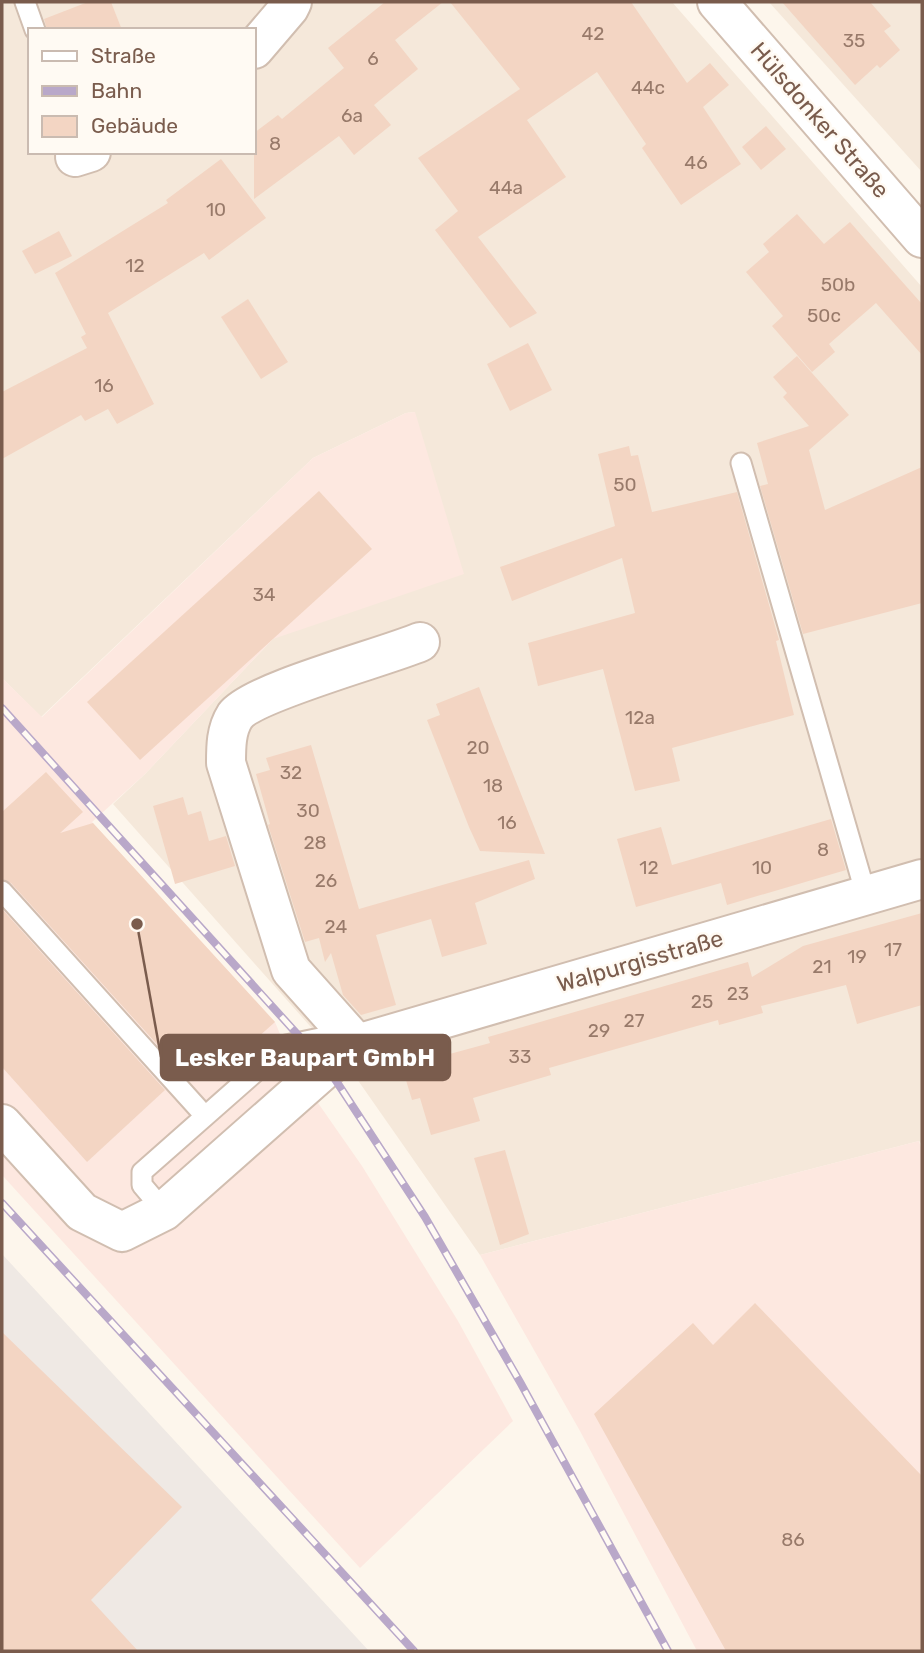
<svg xmlns="http://www.w3.org/2000/svg" width="924" height="1653" viewBox="0 0 924 1653" font-family="Rubik,sans-serif">
<style>
.residential{fill:#f5e8da;fill-rule:evenodd}
.commercial{fill:#fde8e0}
.industrial{fill:#efe9e4}
.building{fill:#f3d5c3}
.lines{fill:none;stroke-linecap:round;stroke-linejoin:round}
.service-casing{stroke:#d1beb0;stroke-width:23}
.minor-casing{stroke:#d1beb0;stroke-width:42}
.tertiary-casing{stroke:#d1beb0;stroke-width:42}
.service{stroke:#fff;stroke-width:19}
.minor{stroke:#fff;stroke-width:38}
.tertiary{stroke:#fff;stroke-width:38}
.rail-casing{stroke:#b9a8c9;stroke-width:8}
.rail{stroke:#fffaf3;stroke-width:5;stroke-dasharray:16;stroke-linecap:butt}
.labels{text-anchor:middle;stroke-width:5;stroke-linejoin:round;paint-order:stroke}
.number-label{font-size:19px;fill:#987a6a}
.street-label{font-size:23px;fill:#7a5c4d;stroke:#fffaf3}
.leader{fill:none;stroke:#7a5c4d;stroke-width:2.5}
.callout-dot{fill:#7a5c4d;stroke:#fffaf3;stroke-width:2.5}
.callout{fill:#7a5c4d;stroke:#7a5c4d;stroke-width:2.5}
.callout-label{font-size:24px;text-anchor:middle;font-weight:bold;fill:#fff}
</style>
<rect width="100%" height="100%" fill="#fdf6ec"/>
<g class="residential">
<path d="M2 2H672L922 287V1144L919 1141 480 1255 357 1079 113 804 145 774 273 639 415 412 406 413 313 458 41 717 2 678ZM30 30H254V152H30Z"/>
<polygon points="769,2 922,2 922,172"/>
</g>
<g class="commercial">
<polygon points="415,412 464,574 273,639 145,774 92,822 275,1022 295,1070 362,1166 458,1321 513,1421 360,1568 2,1175 2,678 42,717 313,458 406,413"/>
<polygon points="919,1141 922,1151 922,1651 697,1651 580,1431 480,1255"/>
</g>
<polygon class="industrial" points="2,1254 369,1651 2,1651"/>
<g class="building">
<polygon points="88,2 111,2 122,30 47,30 44,19"/>
<polygon points="385,2 443,2 395,40 418,69 374,105 391,125 354,155 339,136 254,199 254,133 278,115 282,119 344,68 328,48"/>
<polygon points="450,2 631,2 687,83 710,63 729,85 703,107 741,164 681,205 642,148 646,144 597,72 527,120 566,177 478,237 537,313 510,328 435,230 458,211 418,158 520,89"/>
<polygon points="782,2 870,2 891,26 884,31 900,50 880,68 877,65 855,85"/>
<polygon points="766,126 786,149 761,170 742,147"/>
<polygon points="221,159 266,218 209,260 204,253 108,313 154,404 117,424 108,409 85,421 81,415 2,459 2,392 87,348 81,337 86,334 55,273 168,203 166,200"/>
<polygon points="797,214 824,244 850,222 890,268 922,304 922,355 876,303 829,344 835,352 812,372 772,326 783,316 746,272 769,252 763,244"/>
<polygon points="59,231 72,256 35,274 22,251"/>
<polygon points="248,299 288,362 261,379 221,317"/>
<polygon points="528,343 552,390 510,411 487,364"/>
<polygon points="797,356 849,415 809,450 825,510 922,467 922,603 803,634 760,486 768,484 757,443 809,426 783,397 787,393 773,377"/>
<polygon points="629,446 631,456 638,455 652,512 737,492 779,640 776,641 794,715 672,748 680,781 635,791 603,669 538,686 528,643 635,613 622,558 512,601 500,567 615,526 598,454"/>
<polygon points="319,491 372,549 140,760 87,702"/>
<polygon points="479,687 493,724 545,854 480,851 469,827 427,720 440,715 436,704"/>
<polygon points="311,745 359,909 529,860 535,879 475,903 487,944 442,957 431,919 376,935 396,1005 361,1015 343,995 331,953 325,962 319,938 305,942 268,825 270,824 256,774 270,770 266,758"/>
<polygon points="46,772 83,812 60,833 93,823 275,1022 210,1080 195,1064 184,1074 11,883 2,879 2,812"/>
<polygon points="183,797 188,815 201,811 209,841 226,836 235,866 175,884 153,806"/>
<polygon points="831,819 846,870 727,905 721,883 636,907 617,839 661,827 672,865"/>
<polygon points="2,909 165,1090 87,1162 2,1067"/>
<polygon points="922,913 922,1005 857,1024 846,985 761,1006 763,1013 719,1025 718,1020 549,1068 551,1075 473,1098 480,1121 431,1135 420,1098 412,1100 402,1067 490,1043 488,1037 748,962 752,977 803,946"/>
<polygon points="505,1150 529,1234 500,1245 474,1158"/>
<polygon points="755,1303 922,1476 922,1651 726,1651 594,1414 693,1323 713,1345"/>
<polygon points="2,1332 182,1507 91,1600 138,1651 2,1651"/>
</g>
<g class="lines">
<defs>
<g id="service">
<polyline points="25,2 35,30"/>
<polyline points="741,463 866,895"/>
<polyline points="2,891 205,1116"/>
<polyline points="164,1211 142,1185 142,1172 286,1045 320,1038 353,1044"/>
</g>
<g id="minor">
<polyline points="254,49 289,8 292,2"/>
<polyline points="75,157 91,152"/>
<path d="M357 1044 291 970 226 763C226 747 226 730 235 716 252 692 385 657 420 642"/>
<polyline points="2,1124 82,1212 122,1232 164,1211 327,1067 357,1044 922,879"/>
</g>
<polyline id="tertiary" points="717,2 922,238"/>
</defs>
<use href="#service" class="service-casing"/>
<use href="#minor" class="minor-casing"/>
<use href="#tertiary" class="tertiary-casing"/>
<use href="#service" class="service"/>
<use href="#minor" class="minor"/>
<use href="#tertiary" class="tertiary"/>
<defs>
<g id="rail">
<polyline points="2,708 327,1067 425,1217 520,1382 668,1651"/>
<polyline points="2,1203 414,1651"/>
</g>
</defs>
<use href="#rail" class="rail-casing"/>
<use href="#rail" class="rail"/>
</g>
<g class="labels">
<g class="number-label">
<text x="593" y="40">42</text>
<text x="854" y="47">35</text>
<text x="373" y="65">6</text>
<text x="648" y="94">44c</text>
<text x="352" y="122">6a</text>
<text x="275" y="150">8</text>
<text x="696" y="169">46</text>
<text x="506" y="194">44a</text>
<text x="216" y="216">10</text>
<text x="135" y="272">12</text>
<text x="838" y="291">50b</text>
<text x="824" y="322">50c</text>
<text x="104" y="392">16</text>
<text x="625" y="491">50</text>
<text x="264" y="601">34</text>
<text x="640" y="724">12a</text>
<text x="478" y="754">20</text>
<text x="291" y="779">32</text>
<text x="493" y="792">18</text>
<text x="308" y="817">30</text>
<text x="507" y="829">16</text>
<text x="315" y="849">28</text>
<text x="823" y="856">8</text>
<text x="649" y="874">12</text>
<text x="762" y="874">10</text>
<text x="326" y="887">26</text>
<text x="336" y="933">24</text>
<text x="893" y="956">17</text>
<text x="857" y="963">19</text>
<text x="822" y="973">21</text>
<text x="738" y="1000">23</text>
<text x="702" y="1008">25</text>
<text x="634" y="1027">27</text>
<text x="599" y="1037">29</text>
<text x="520" y="1063">33</text>
<text x="793" y="1546">86</text>
</g>
<g class="street-label">
<text transform="translate(820 120) rotate(49)" y="8">Hülsdonker Straße</text>
<text transform="translate(640 961) rotate(-16)" y="8">Walpurgisstraße</text>
</g>
</g>
<path class="leader" d="M137 924L161 1057"/>
<circle class="callout-dot" cx="137" cy="924" r="7"/>
<rect class="callout" x="161" y="1035" width="289" height="45" rx="7"/>
<g class="callout-label">
<text x="305" y="1066">Lesker Baupart GmbH</text>
</g>
<rect width="924" height="1653" fill="none" stroke="#7a5c4d" stroke-width="7"/>
<rect x="28" y="28" width="228" height="126" fill="#fffaf3" stroke="#cabbb1" stroke-width="2"/>
<rect x="42" y="51" width="35" height="10" fill="#ffffff" stroke="#cabbb1" stroke-width="2"/>
<text x="91" y="63" font-size="21" fill="#7a5c4d">Straße</text>
<rect x="42" y="86" width="35" height="10" fill="#b9a8c9" stroke="#cabbb1" stroke-width="2"/>
<text x="91" y="98" font-size="21" fill="#7a5c4d">Bahn</text>
<rect x="42" y="116" width="35" height="21" fill="#f3d5c3" stroke="#cabbb1" stroke-width="2"/>
<text x="91" y="133" font-size="21" fill="#7a5c4d">Gebäude</text>
</svg>
